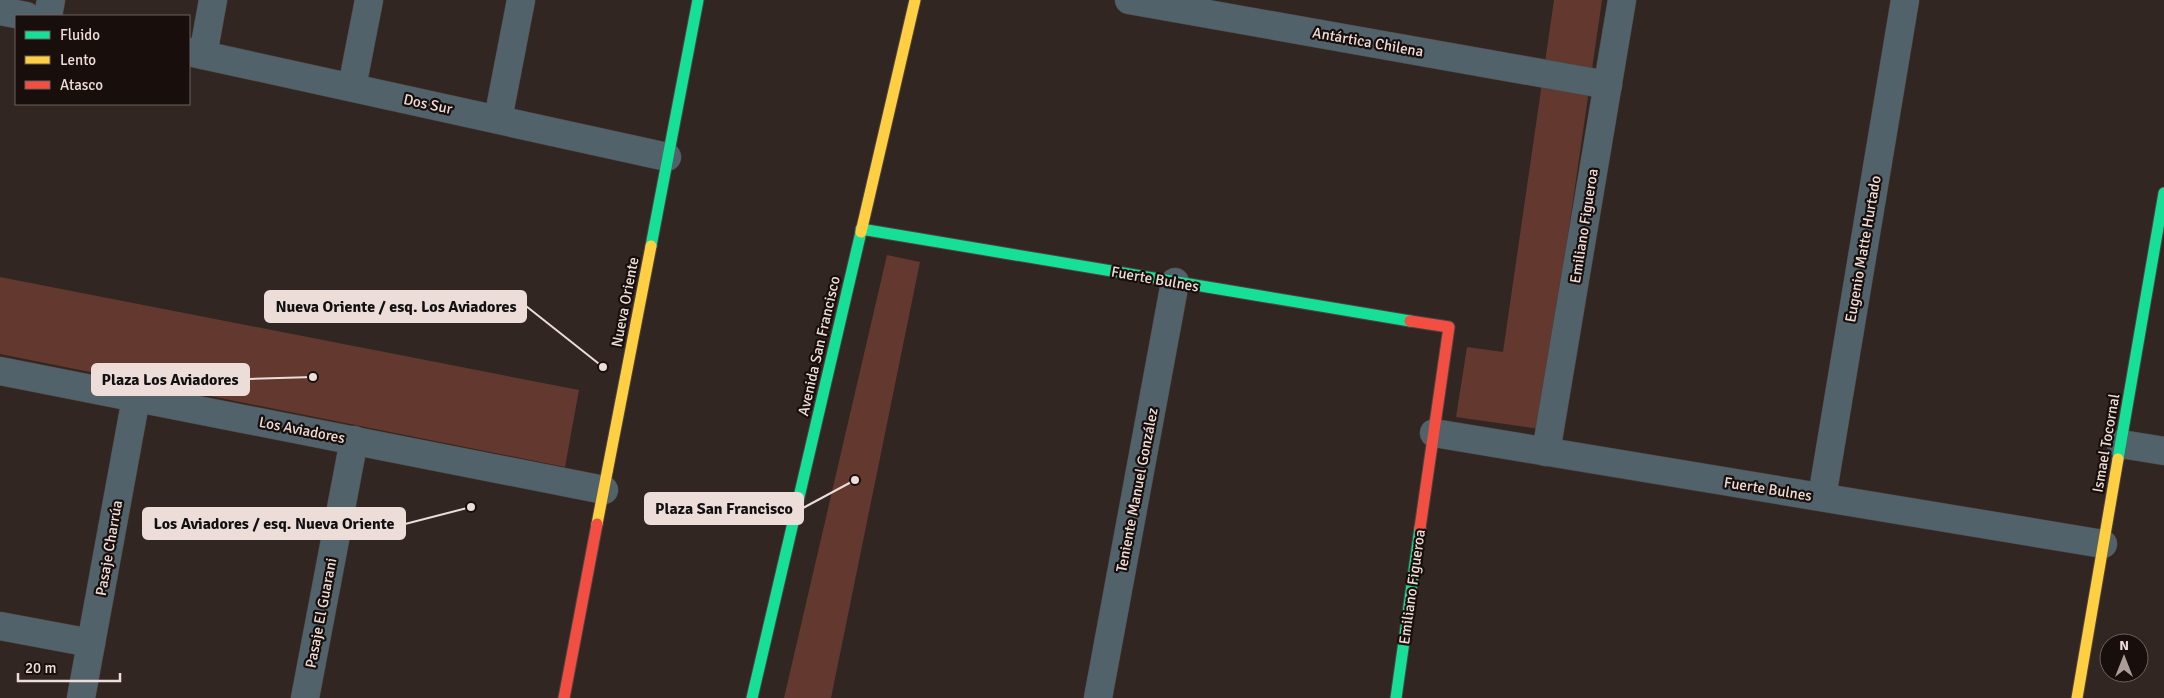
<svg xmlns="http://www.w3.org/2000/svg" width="2164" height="698" viewBox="0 0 2164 698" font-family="Signika,sans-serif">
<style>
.green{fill:#62382f}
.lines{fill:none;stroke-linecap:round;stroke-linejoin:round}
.street-casing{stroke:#4e4442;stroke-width:29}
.fast-casing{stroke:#4e4442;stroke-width:13}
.slow-casing{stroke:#4e4442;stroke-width:13}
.jam-casing{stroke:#4e4442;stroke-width:13}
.street{stroke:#52626a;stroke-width:28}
.fast{stroke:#16e098;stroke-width:11}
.slow{stroke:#ffcf43;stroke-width:11}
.jam{stroke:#f24e42;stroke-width:11}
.labels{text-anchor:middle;stroke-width:4.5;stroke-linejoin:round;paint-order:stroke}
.street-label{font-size:15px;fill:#edddd9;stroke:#180e0c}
.leader{fill:none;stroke:#edddd9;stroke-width:2}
.callout-dot{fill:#edddd9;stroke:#180e0c;stroke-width:2}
.callout{fill:#edddd9;stroke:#edddd9;stroke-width:2}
.callout-label{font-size:16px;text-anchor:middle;font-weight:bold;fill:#111}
</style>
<rect width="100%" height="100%" fill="#322623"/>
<g class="green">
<polygon points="1554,0 1602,0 1540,429 1456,417 1467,347 1503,352"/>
<polygon points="887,255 920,262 831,698 784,698"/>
<polygon points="0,277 579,390 565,467 0,354"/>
</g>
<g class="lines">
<defs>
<g id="street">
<polyline points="1129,0 1608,85"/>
<polyline points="0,11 26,16"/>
<polyline points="48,16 51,0"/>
<polyline points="189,52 667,157"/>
<polyline points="203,55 213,0"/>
<polyline points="352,87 369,0"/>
<polyline points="498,119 521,0"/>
<polyline points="0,371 604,490"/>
<polyline points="1434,433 2103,544"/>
<polyline points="2121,444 2164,451"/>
<polyline points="1546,452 1622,0"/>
<polyline points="1822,497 1905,0"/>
<polyline points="0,626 91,643"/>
<polyline points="81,698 136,398"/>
<polyline points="305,698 354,440"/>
<polyline points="1098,698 1175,282"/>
</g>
<g id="fast">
<polyline points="861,229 1410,321"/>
<polyline points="651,246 698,0"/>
<polyline points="2118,459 2164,193"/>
<polyline points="752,698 861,232"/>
<polyline points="1396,698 1420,528"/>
</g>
<g id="slow">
<polyline points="861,232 915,0"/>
<polyline points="597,524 651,246"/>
<polyline points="2077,698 2118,459"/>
</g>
<g id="jam">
<polyline points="1410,321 1449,327 1420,528"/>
<polyline points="564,698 597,524"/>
</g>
</defs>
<use href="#street" class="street-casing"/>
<use href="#fast" class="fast-casing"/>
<use href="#slow" class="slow-casing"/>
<use href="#jam" class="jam-casing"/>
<use href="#street" class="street"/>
<use href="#fast" class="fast"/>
<use href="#slow" class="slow"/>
<use href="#jam" class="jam"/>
</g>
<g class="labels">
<g class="street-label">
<text transform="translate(1368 42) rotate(10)" y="5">Antártica Chilena</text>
<text transform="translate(428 104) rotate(12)" y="5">Dos Sur</text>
<text transform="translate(1584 226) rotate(-81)" y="5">Emiliano Figueroa</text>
<text transform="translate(1863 249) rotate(-80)" y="5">Eugenio Matte Hurtado</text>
<text transform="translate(1155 279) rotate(10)" y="5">Fuerte Bulnes</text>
<text transform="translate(625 302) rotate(-79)" y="5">Nueva Oriente</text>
<text transform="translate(819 346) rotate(-77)" y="5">Avenida San Francisco</text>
<text transform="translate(302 430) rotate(11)" y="5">Los Aviadores</text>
<text transform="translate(2106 443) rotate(-80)" y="5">Ismael Tocornal</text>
<text transform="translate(1768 489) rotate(9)" y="5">Fuerte Bulnes</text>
<text transform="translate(1137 490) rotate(-79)" y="5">Teniente Manuel González</text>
<text transform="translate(109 548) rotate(-80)" y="5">Pasaje Charrúa</text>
<text transform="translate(1412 587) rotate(-82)" y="5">Emiliano Figueroa</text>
<text transform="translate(321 613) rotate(-79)" y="5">Pasaje El Guarani</text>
</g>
</g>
<path class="leader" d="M603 367L526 306M313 377L249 379M855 480L803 508M471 507L405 524"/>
<g class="callout-dot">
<circle cx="603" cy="367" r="5"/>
<circle cx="313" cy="377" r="5"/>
<circle cx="855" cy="480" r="5"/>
<circle cx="471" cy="507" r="5"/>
</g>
<g class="callout">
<rect x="265" y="291" width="261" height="31" rx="5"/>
<rect x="92" y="364" width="157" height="31" rx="5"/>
<rect x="645" y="493" width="158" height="31" rx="5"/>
<rect x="143" y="508" width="262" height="31" rx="5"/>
</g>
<g class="callout-label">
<text x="396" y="312">Nueva Oriente / esq. Los Aviadores</text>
<text x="170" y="385">Plaza Los Aviadores</text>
<text x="724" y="514">Plaza San Francisco</text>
<text x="274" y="529">Los Aviadores / esq. Nueva Oriente</text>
</g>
<rect x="15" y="15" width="175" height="90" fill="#180e0c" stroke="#6d615e"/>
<rect x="25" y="31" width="25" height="8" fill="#16e098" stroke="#6d615e"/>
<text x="60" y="40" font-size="15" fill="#edddd9">Fluido</text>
<rect x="25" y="56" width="25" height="8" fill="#ffcf43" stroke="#6d615e"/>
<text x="60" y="65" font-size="15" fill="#edddd9">Lento</text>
<rect x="25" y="81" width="25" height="8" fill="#f24e42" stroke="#6d615e"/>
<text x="60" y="90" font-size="15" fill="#edddd9">Atasco</text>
<g transform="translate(2124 658)"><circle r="24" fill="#180e0c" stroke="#6d615e"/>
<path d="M0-4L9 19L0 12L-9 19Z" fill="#ac9d99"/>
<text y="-8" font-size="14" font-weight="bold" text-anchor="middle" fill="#edddd9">N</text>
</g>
<path d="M18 673v8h102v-8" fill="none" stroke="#edddd9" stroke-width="2.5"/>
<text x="25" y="673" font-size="15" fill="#edddd9" stroke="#180e0c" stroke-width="4" paint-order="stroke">20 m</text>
</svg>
